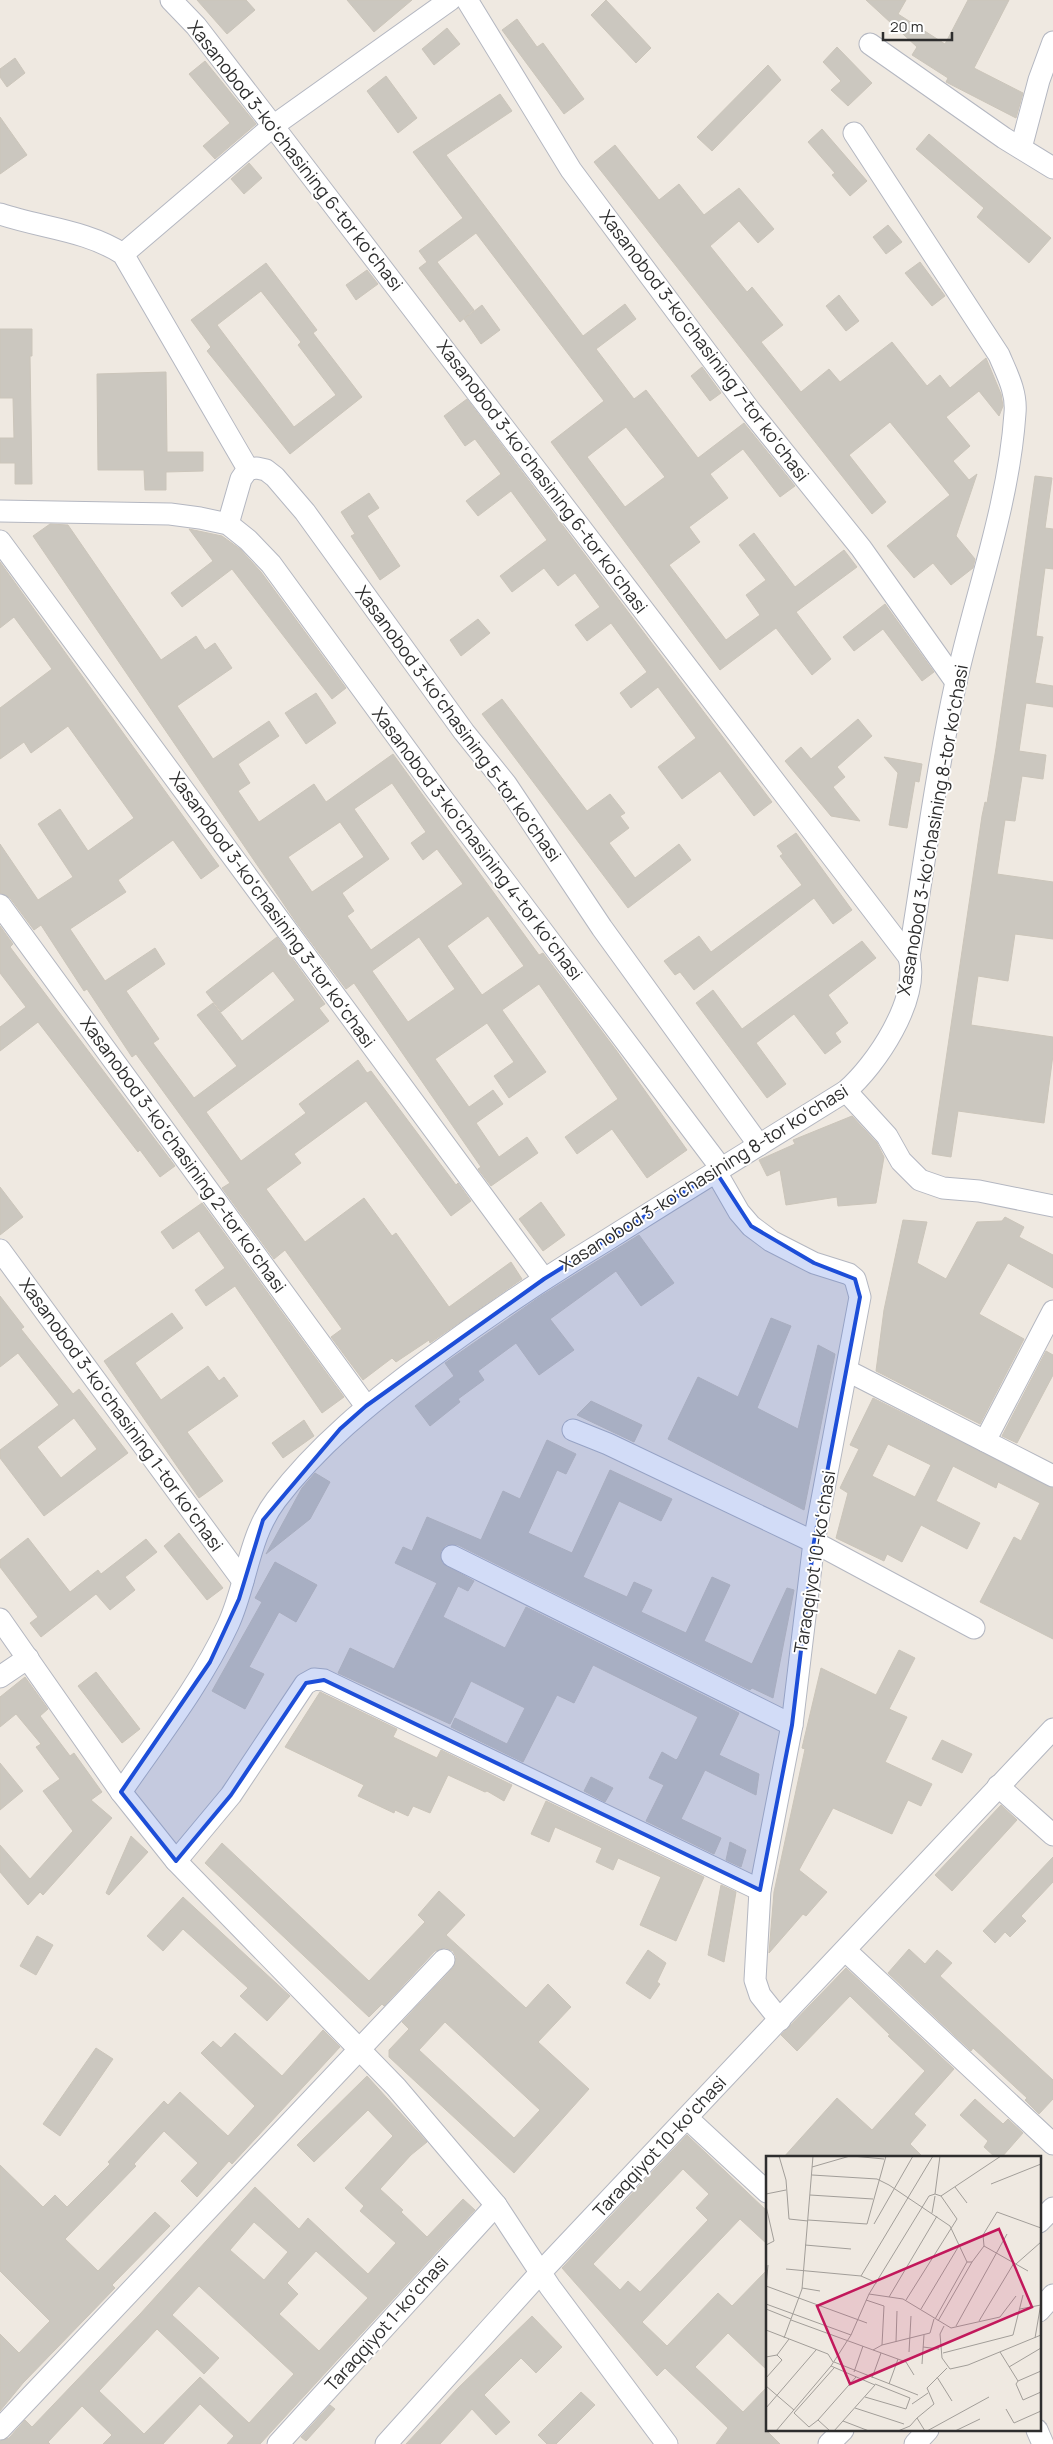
<svg xmlns="http://www.w3.org/2000/svg" width="1053" height="2444" viewBox="0 0 1053 2444" font-family="Manrope,sans-serif">
<style>
.building{fill:#cbc7bf;stroke:#cbc5ba;fill-rule:evenodd}
.lines{fill:none;stroke-linecap:round;stroke-linejoin:round}
.street-casing{stroke:#b4b7c1;stroke-width:23}
.street{stroke:#fff;stroke-width:21}
.marked{fill:#1d4ed8;fill-opacity:0.2;stroke:#1d4ed8;stroke-width:4;stroke-linejoin:round}
.labels{text-anchor:middle;stroke-width:4;stroke-linejoin:round;paint-order:stroke}
.street-label{font-size:18px;fill:#2e2e2e;stroke:#fff}
.inset-road{fill:none;stroke:#a29e99;stroke-width:1}
.view{fill:#c2185b;fill-opacity:0.15;stroke:#c2185b;stroke-width:2.5}
.inset-edge{fill:none;stroke:#2e2e2e;stroke-width:2.5}
</style>
<rect width="100%" height="100%" fill="#efe9e1"/>
<g class="building">
<polygon points="197,0 246,0 255,10 227,34"/>
<polygon points="347,0 412,0 374,32"/>
<polygon points="606,0 651,48 636,63 591,15"/>
<polygon points="866,0 906,0 898,14 945,44 968,0 1009,0 974,68 1023,93 1016,118 946,82 948,78 912,55 917,47"/>
<polygon points="517,19 537,47 543,43 584,99 564,114 502,30"/>
<polygon points="447,28 460,44 434,65 422,49"/>
<polygon points="837,47 872,83 848,106 831,90 841,81 823,62"/>
<polygon points="15,58 25,73 7,87 0,77 0,69"/>
<polygon points="205,61 256,124 215,159 203,146 230,123 189,74"/>
<polygon points="768,65 781,80 712,151 697,137"/>
<polygon points="386,76 417,118 398,133 367,91"/>
<path d="M500 94 512 111 446 155 583 336 625 304 636 319 596 349 634 399 646 390 698 458 744 423 795 486 780 497 743 449 710 474 728 498 689 527 700 542 669 565 726 640 760 615 746 595 766 580 739 545 754 533 795 587 844 550 857 567 796 612 831 659 812 675 776 628 720 670 696 638 551 442 604 401 476 233 437 262 474 310 460 322 419 268 427 262 419 251 463 218 413 152ZM626 427 665 477 625 507 587 457Z"/>
<polygon points="0,117 27,155 0,174"/>
<polygon points="822,129 867,181 850,196 832,175 835,173 808,142"/>
<polygon points="929,134 1051,238 1029,263 977,217 984,208 916,149"/>
<polygon points="615,145 659,200 679,184 704,215 739,188 774,229 758,243 739,221 710,246 747,292 752,287 783,325 761,342 801,392 829,369 840,382 892,342 927,386 940,375 950,388 986,358 1001,394 1003,406 999,416 979,391 946,417 970,446 953,461 969,480 977,474 956,536 975,559 973,568 951,585 933,563 914,578 887,546 950,495 890,422 849,455 886,502 872,514 594,162"/>
<polygon points="249,163 262,178 244,194 231,179"/>
<polygon points="888,225 902,242 886,254 873,237"/>
<polygon points="920,262 945,296 932,306 905,273"/>
<path d="M266 263 317 330 313 333 362 397 290 454 207 351 211 347 191 320ZM261 291 301 342 298 345 336 395 294 427 217 325Z"/>
<polygon points="367,270 378,284 356,300 346,285"/>
<polygon points="839,295 859,321 846,331 826,306"/>
<polygon points="482,305 500,330 481,344 464,319"/>
<polygon points="0,329 32,329 32,356 30,356 32,484 15,484 15,463 0,463 0,438 14,438 13,398 0,398"/>
<polygon points="702,367 721,393 710,401 691,376"/>
<polygon points="166,372 167,452 203,452 203,471 166,472 166,490 145,490 144,470 98,470 97,374"/>
<polygon points="467,399 772,802 754,816 720,771 682,799 658,767 696,738 658,687 631,708 620,693 647,672 611,623 587,641 575,625 600,607 575,573 558,586 544,568 512,592 500,576 547,540 511,491 478,516 466,501 501,474 475,439 465,446 444,416"/>
<polygon points="1035,476 1052,478 1045,528 1053,529 1053,569 1045,568 1036,636 1043,637 1035,683 1053,686 1053,707 1026,703 1019,751 1046,755 1043,779 1022,776 1015,821 1005,820 997,874 1053,882 1053,939 1015,934 1008,981 978,976 971,1025 1053,1037 1053,1055 1044,1123 958,1111 951,1157 932,1154 982,816 985,802 987,803 996,748"/>
<polygon points="369,493 379,508 367,516 400,566 380,580 351,536 355,534 341,512"/>
<path d="M50 524 68 525 161 660 196 636 205 650 215 643 232 668 177 706 213 759 269 721 279 736 238 764 250 783 238 791 259 822 314 784 326 802 393 754 539 955 543 953 616 1050 687 1150 647 1178 612 1129 577 1154 565 1137 618 1099 539 984 502 1010 546 1072 509 1098 494 1076 514 1062 487 1023 435 1059 469 1107 493 1090 503 1104 476 1123 499 1157 527 1137 538 1153 491 1186 478 1169 481 1167 354 983 346 989 296 922 33 536ZM392 783 426 832 411 843 423 860 437 849 463 884 371 950 347 916 354 911 342 893 389 859 354 809ZM340 822 364 857 312 892 288 857ZM488 916 524 966 482 995 447 946ZM419 937 455 989 408 1022 372 971Z"/>
<polygon points="189,529 222,536 240,549 261,572 346,688 332,699 232,569 182,607 171,593 213,561"/>
<polygon points="0,562 219,866 201,879 173,840 118,880 126,892 70,929 105,981 155,948 165,964 126,991 159,1039 153,1043 194,1098 237,1066 197,1015 213,1003 242,1041 295,1000 273,971 221,1012 206,992 277,937 325,1004 319,1008 329,1021 206,1112 241,1161 306,1113 299,1104 358,1060 367,1073 371,1071 456,1185 458,1183 471,1201 451,1216 366,1101 294,1154 301,1163 266,1189 305,1242 364,1198 392,1236 396,1233 449,1307 511,1262 522,1279 430,1343 429,1340 396,1362 392,1358 363,1380 331,1337 342,1329 285,1250 274,1259 222,1188 230,1183 136,1054 132,1057 87,989 84,991 41,925 34,930 10,898 0,893 0,844 38,900 73,877 38,824 60,809 88,851 134,818 68,726 31,753 24,742 0,759 0,708 52,669 14,617 0,628"/>
<polygon points="885,604 934,672 922,681 883,629 854,651 843,637"/>
<polygon points="478,619 490,633 461,656 450,640"/>
<polygon points="316,693 336,723 306,744 285,713"/>
<polygon points="502,699 587,811 610,794 625,813 620,816 629,828 609,843 635,878 679,844 691,860 628,908 482,714"/>
<polygon points="858,719 872,736 837,767 845,777 833,787 860,821 831,816 785,761 801,747 811,759"/>
<polygon points="884,757 922,764 919,782 915,781 907,828 889,825 898,773"/>
<polygon points="796,833 852,910 833,924 814,898 694,990 680,972 675,975 664,961 699,936 711,952 802,885 780,856 783,854 777,846"/>
<polygon points="0,926 13,944 10,947 175,1166 160,1177 140,1150 138,1152 38,1022 0,1051 0,1027 26,1007 0,973"/>
<polygon points="862,941 876,958 828,995 848,1023 835,1033 841,1042 825,1054 794,1014 756,1043 786,1084 767,1098 696,1003 713,990 742,1029"/>
<polygon points="852,1116 877,1143 884,1157 876,1203 838,1206 837,1197 786,1205 780,1170 767,1176 759,1160 795,1144 793,1140"/>
<polygon points="0,1187 23,1217 0,1235"/>
<polygon points="541,1202 565,1235 543,1251 519,1219"/>
<polygon points="202,1203 344,1397 322,1413 235,1286 206,1306 195,1290 225,1268 199,1231 173,1249 161,1232"/>
<polygon points="1005,1217 1024,1227 1019,1237 1053,1255 1053,1288 1008,1263 979,1314 1024,1339 980,1424 876,1371 884,1310 903,1220 927,1222 917,1263 946,1279 977,1222 1002,1221"/>
<polygon points="639,1235 674,1283 641,1306 616,1271 550,1319 574,1350 539,1375 516,1343 478,1371 484,1380 458,1399 460,1402 430,1426 415,1406 454,1376 445,1363 541,1296"/>
<path d="M0 1296 24 1327 21 1329 73 1394 79 1389 128 1453 44 1516 0 1458V1450L59 1405 18 1353 0 1367ZM74 1418 97 1449 61 1478 37 1447Z"/>
<polygon points="172,1313 183,1328 135,1363 161,1400 208,1366 219,1381 224,1377 238,1396 187,1432 223,1481 199,1498 104,1361"/>
<polygon points="771,1318 791,1326 757,1408 798,1429 818,1345 835,1354 804,1510 668,1439 698,1377 738,1397"/>
<polygon points="1046,1351 1053,1355 1053,1375 1017,1443 1002,1436"/>
<path d="M873 1398 1053 1488V1639L980 1602 1014 1537 1021 1541 1040 1503 998 1482 996 1488 953 1466 936 1501 980 1523 967 1549 921 1525 902 1562 887 1554 884 1561 836 1538 848 1493 840 1488 859 1449 850 1445ZM888 1444 931 1465 915 1497 872 1476Z"/>
<polygon points="591,1401 642,1425 634,1442 577,1415"/>
<polygon points="304,1420 314,1436 283,1458 272,1443"/>
<polygon points="547,1440 576,1454 566,1474 557,1470 528,1533 572,1553 610,1470 672,1499 661,1521 619,1501 583,1577 627,1597 634,1582 652,1590 641,1612 686,1633 712,1577 730,1585 704,1641 752,1664 787,1588 794,1590 773,1698 752,1688 750,1690 458,1545 446,1545 441,1551 442,1563 474,1581 468,1591 458,1586 443,1617 505,1648 526,1607 739,1713 719,1755 759,1774 756,1795 705,1770 681,1819 721,1838 714,1854 646,1821 664,1785 649,1778 662,1752 676,1760 678,1758 698,1717 593,1665 574,1703 557,1695 523,1762 451,1727 455,1718 507,1744 525,1708 471,1681 450,1724 338,1673 350,1648 394,1669 437,1583 395,1563 403,1547 412,1551 427,1517 481,1540 503,1491 520,1499"/>
<polygon points="315,1473 330,1482 310,1519 266,1554 302,1488"/>
<polygon points="179,1533 223,1588 207,1600 164,1546"/>
<polygon points="28,1538 70,1592 98,1570 101,1574 146,1539 157,1552 125,1577 135,1590 110,1610 96,1594 41,1637 30,1623 38,1617 0,1567 0,1560"/>
<polygon points="275,1562 317,1585 296,1622 279,1612 249,1667 264,1674 245,1709 212,1691 262,1602 255,1598"/>
<polygon points="899,1650 915,1658 889,1709 907,1717 885,1762 932,1784 921,1806 908,1800 892,1834 833,1808 799,1870 827,1892 806,1916 803,1914 769,1953 774,1892 805,1749 802,1748 821,1668 876,1695"/>
<polygon points="96,1672 140,1729 122,1743 78,1686"/>
<polygon points="25,1677 48,1709 40,1716 70,1756 74,1753 102,1792 91,1800 112,1818 43,1895 40,1892 28,1905 0,1872 0,1845 30,1879 73,1831 43,1791 60,1779 36,1747 41,1744 16,1714 0,1727 0,1697"/>
<polygon points="320,1692 397,1729 393,1737 437,1758 441,1750 512,1785 504,1801 487,1791 485,1792 448,1775 430,1813 413,1806 408,1816 395,1810 394,1813 358,1796 364,1785 285,1747"/>
<polygon points="942,1740 972,1754 962,1773 932,1759"/>
<polygon points="0,1763 23,1791 0,1810"/>
<polygon points="591,1777 613,1788 605,1802 584,1791"/>
<polygon points="546,1801 704,1877 676,1941 640,1925 661,1877 618,1858 613,1870 596,1862 602,1848 555,1827 549,1842 531,1834"/>
<polygon points="1001,1805 1017,1820 952,1891 935,1875"/>
<polygon points="131,1836 148,1852 109,1895 106,1893"/>
<polygon points="730,1842 746,1850 741,1867 726,1860"/>
<path d="M222 1843 369 1981 425 1922 418 1915 439 1891 465 1915 446 1935 526 2008 548 1984 571 2007 538 2042 589 2089 514 2173 389 2057V2050L409 2029 402 2022 453 1968 456 1957 453 1951 446 1948 435 1951 384 2006 382 2004 369 2017 205 1863ZM445 2022 540 2110 514 2138 419 2050Z"/>
<polygon points="1053,1857 1053,1882 1021,1916 1026,1921 1010,1937 1005,1932 995,1943 983,1931"/>
<polygon points="721,1885 736,1892 724,1962 708,1955"/>
<polygon points="183,1897 290,1996 267,2021 240,1996 248,1988 183,1929 163,1951 147,1936"/>
<polygon points="37,1936 53,1945 36,1975 20,1966"/>
<polygon points="909,1949 925,1964 937,1950 952,1963 940,1976 1053,2080 1053,2099 1039,2114 1025,2100 1027,2098 973,2048 971,2051 888,1973"/>
<polygon points="648,1950 666,1963 657,1982 660,1984 650,1999 626,1983"/>
<polygon points="846,1968 954,2069 914,2114 926,2125 910,2144 924,2158 783,2158 837,2098 872,2130 925,2071 888,2036 890,2035 850,1996 797,2051 781,2035"/>
<polygon points="323,2030 340,2047 232,2164 229,2161 197,2197 181,2181 198,2163 164,2131 134,2164 136,2166 65,2239 98,2271 155,2212 170,2226 112,2285 115,2288 23,2383 0,2411 0,2334 19,2353 50,2321 0,2271 0,2165 43,2207 55,2195 67,2207 110,2164 108,2162 164,2101 168,2105 180,2092 228,2136 255,2106 201,2053 213,2041 221,2048 235,2033 282,2076"/>
<polygon points="96,2048 113,2059 60,2136 43,2124"/>
<path d="M367 2076 427 2142 411 2155 380 2189 403 2210 401 2212 427 2237 463 2199 475 2210 260 2444H227L234 2436 200 2404 163 2444H103L112 2435 82 2406 48 2442 50 2444H0V2441L9 2438 25 2420 32 2427 140 2314 255 2187 299 2229 308 2218 368 2274 396 2243 360 2211 364 2206 345 2188 393 2136 368 2110 314 2162 297 2145ZM254 2222 288 2252 264 2280 230 2250ZM316 2251 368 2298 319 2351 279 2314 298 2294 287 2283ZM199 2286 294 2374 249 2423 200 2377 144 2434 99 2391 157 2329 204 2374 219 2358 172 2315Z"/>
<polygon points="975,2099 1003,2124 1008,2119 1023,2133 1001,2158 996,2158 984,2147 988,2141 960,2115"/>
<path d="M687 2135 767 2211V2244L740 2219 642 2322 667 2346 718 2293 732 2306 767 2270V2370L728 2333 695 2367 743 2412 767 2387V2431L780 2444H716L728 2428 665 2368 657 2376 562 2268ZM683 2169 709 2194 696 2208 708 2220 640 2292 628 2281 620 2290 593 2264Z"/>
<polygon points="532,2316 562,2347 536,2373 521,2358 484,2395 510,2422 496,2435 472,2409 440,2444 406,2444 458,2388"/>
<polygon points="581,2392 595,2405 556,2444 547,2444 538,2435"/>
<polygon points="330,2405 335,2409 306,2441 301,2437"/>
</g>
<g class="lines">
<defs>
<g id="street">
<polyline points="171,0 196,26 273,126 909,957"/>
<polyline points="467,0 571,170 749,409 861,548 956,682"/>
<polyline points="870,44 1004,138 1053,168"/>
<polyline points="1021,148 1039,80 1053,42"/>
<path d="M0 214C41 228 86 230 123 254L248 469 241 479 228 524"/>
<polyline points="123,254 273,126 450,0"/>
<polyline points="248,469 257,468 266,470 275,477 305,512 464,732 506,784 602,928 759,1145"/>
<polyline points="0,511 170,514 200,518 228,524 248,540 271,564 436,790 721,1168"/>
<polyline points="0,541 544,1279"/>
<polyline points="0,905 366,1406"/>
<polyline points="846,1091 887,1136 901,1161 920,1180 943,1188 979,1191 1053,1206"/>
<polyline points="716,1172 739,1212 751,1226 771,1241 814,1263 849,1274 855,1279 860,1297 814,1542 792,1725 760,1890 755,1980 760,1995 780,2020"/>
<polyline points="0,1250 243,1581"/>
<polyline points="848,1371 1053,1476"/>
<polyline points="573,1430 608,1444 814,1542 974,1628"/>
<polyline points="985,1441 1053,1311"/>
<polyline points="452,1556 792,1725"/>
<polyline points="0,1619 121,1792 176,1861 396,2087 496,2205 550,2287 667,2444"/>
<polyline points="0,1677 28,1658"/>
<polyline points="998,1786 1053,1835"/>
<path d="M121 1792C158 1738 200 1685 228 1625 247 1584 248 1537 276 1500 318 1445 370 1403 425 1362 482 1320 541 1280 602 1243 683 1192 764 1142 846 1091 876 1065 920 1000 909 957 924 866 936 773 956 682 976 593 1009 504 1015 413 1017 392 1007 374 999 355L854 133"/>
<polyline points="176,1861 231,1795 305,1684 314,1679 324,1680 760,1890"/>
<polyline points="846,1951 1053,2144"/>
<polyline points="687,2118 767,2192"/>
<polyline points="1039,2222 1053,2208"/>
<polyline points="1039,2311 1053,2295"/>
<polyline points="0,2429 444,1960"/>
<polyline points="1037,2430 1043,2444"/>
<polyline points="278,2444 496,2205"/>
<polyline points="386,2444 540,2273 1053,1729"/>
<polyline points="829,2444 843,2430"/>
<polyline points="915,2444 928,2430"/>
</g>
</defs>
<use href="#street" class="street-casing"/>
<use href="#street" class="street"/>
</g>
<path class="marked" d="M716 1172 751 1226 814 1263 855 1279 860 1297 814 1542 792 1725 760 1890 324 1680 306 1683 231 1795 176 1861 121 1792 210 1662 239 1599 263 1520 340 1429 366 1406 544 1279Z"/>
<g class="labels">
<g class="street-label">
<text transform="translate(295 156) rotate(52)" y="6">Xasanobod 3-koʻchasining 6-tor koʻchasi</text>
<text transform="translate(704 346) rotate(53)" y="6">Xasanobod 3-koʻchasining 7-tor koʻchasi</text>
<text transform="translate(542 477) rotate(53)" y="6">Xasanobod 3-koʻchasining 6-tor koʻchasi</text>
<text transform="translate(458 724) rotate(54)" y="6">Xasanobod 3-koʻchasining 5-tor koʻchasi</text>
<text transform="translate(933 830) rotate(-80)" y="6">Xasanobod 3-koʻchasining 8-tor koʻchasi</text>
<text transform="translate(477 844) rotate(53)" y="6">Xasanobod 3-koʻchasining 4-tor koʻchasi</text>
<text transform="translate(272 910) rotate(54)" y="6">Xasanobod 3-koʻchasining 3-tor koʻchasi</text>
<text transform="translate(183 1155) rotate(54)" y="6">Xasanobod 3-koʻchasining 2-tor koʻchasi</text>
<text transform="translate(704 1178) rotate(-32)" y="6">Xasanobod 3-koʻchasining 8-tor koʻchasi</text>
<text transform="translate(121 1415) rotate(54)" y="6">Xasanobod 3-koʻchasining 1-tor koʻchasi</text>
<text transform="translate(815 1562) rotate(-81)" y="6">Taraqqiyot 10-koʻchasi</text>
<text transform="translate(660 2147) rotate(-47)" y="6">Taraqqiyot 10-koʻchasi</text>
<text transform="translate(387 2324) rotate(-48)" y="6">Taraqqiyot 1-koʻchasi</text>
</g>
</g>
<g transform="translate(766 2156)">
<rect width="275" height="275" fill="#efe9e1"/>
<path class="inset-road" d="M13 0 20 24 23 63 42 65M86 0 118 3M239 0H261M46 11 84 0M46 19 111 23 123 29 184 70 201 106M225 28 275 8M189 31 201 47M0 38 20 34M169 38 175 40 235 0M44 39 107 43M0 50 8 85 0 89M166 57 169 40M42 64 101 68 120 0M108 68 147 0M39 89 85 93M218 90 262 115M201 106H206L218 90 217 79 231 56 275 72M250 108 275 86M20 113 95 120 111 127M95 120 167 0M0 130 101 167M0 130 2 109M36 132 54 135M103 138 137 143 185 172 234 161 250 140M123 141 171 60M100 144 118 150 116 189M140 144 191 63 175 40M0 148 85 179M0 153 25 163M155 153 194 88M254 153 275 149M169 163 201 106M25 164 140 206 148 219M172 165 206 106M213 165 248 107M178 170 174 178 176 202 184 213 202 209 275 179M190 170 241 78M0 174 62 198 67 206M18 182 36 133 47 0M269 182 275 147M130 186 131 155M157 191 173 193M107 194 116 189 164 177 168 163M143 196 145 160M234 196 252 225 275 215M177 197 247 179 257 139M0 201 11 199 23 183M68 206 152 239M156 208 158 179M65 210 109 229 68 275M243 211 275 192M88 216 97 190M171 221 186 245M0 222 16 204 11 199M106 222 115 197M252 225 250 228 257 244 275 236M123 228 132 203M0 230 28 254M99 241 140 253 144 242 109 228M146 248 162 237M0 252 50 194M89 252 138 268M240 253 248 267 275 255M28 257 68 212M28 257 43 271 52 264 64 275M52 264 90 221M77 265 103 275M10 275 65 210 85 179 103 138 163 40 169 38 174 0M132 275 144 270 151 262M159 275 151 262 168 248 161 232 181 212M161 275 223 241M189 275 214 263"/>
<path class="view" d="M233 73 266 151 84 228 51 150Z"/>
<rect width="275" height="275" class="inset-edge"/>
</g>
<path d="M883 32v8h69v-8" fill="none" stroke="#2e2e2e" stroke-width="2.5"/>
<text x="890" y="32" font-size="15" fill="#2e2e2e" stroke="#ffffff" stroke-width="4" paint-order="stroke">20 m</text>
</svg>
